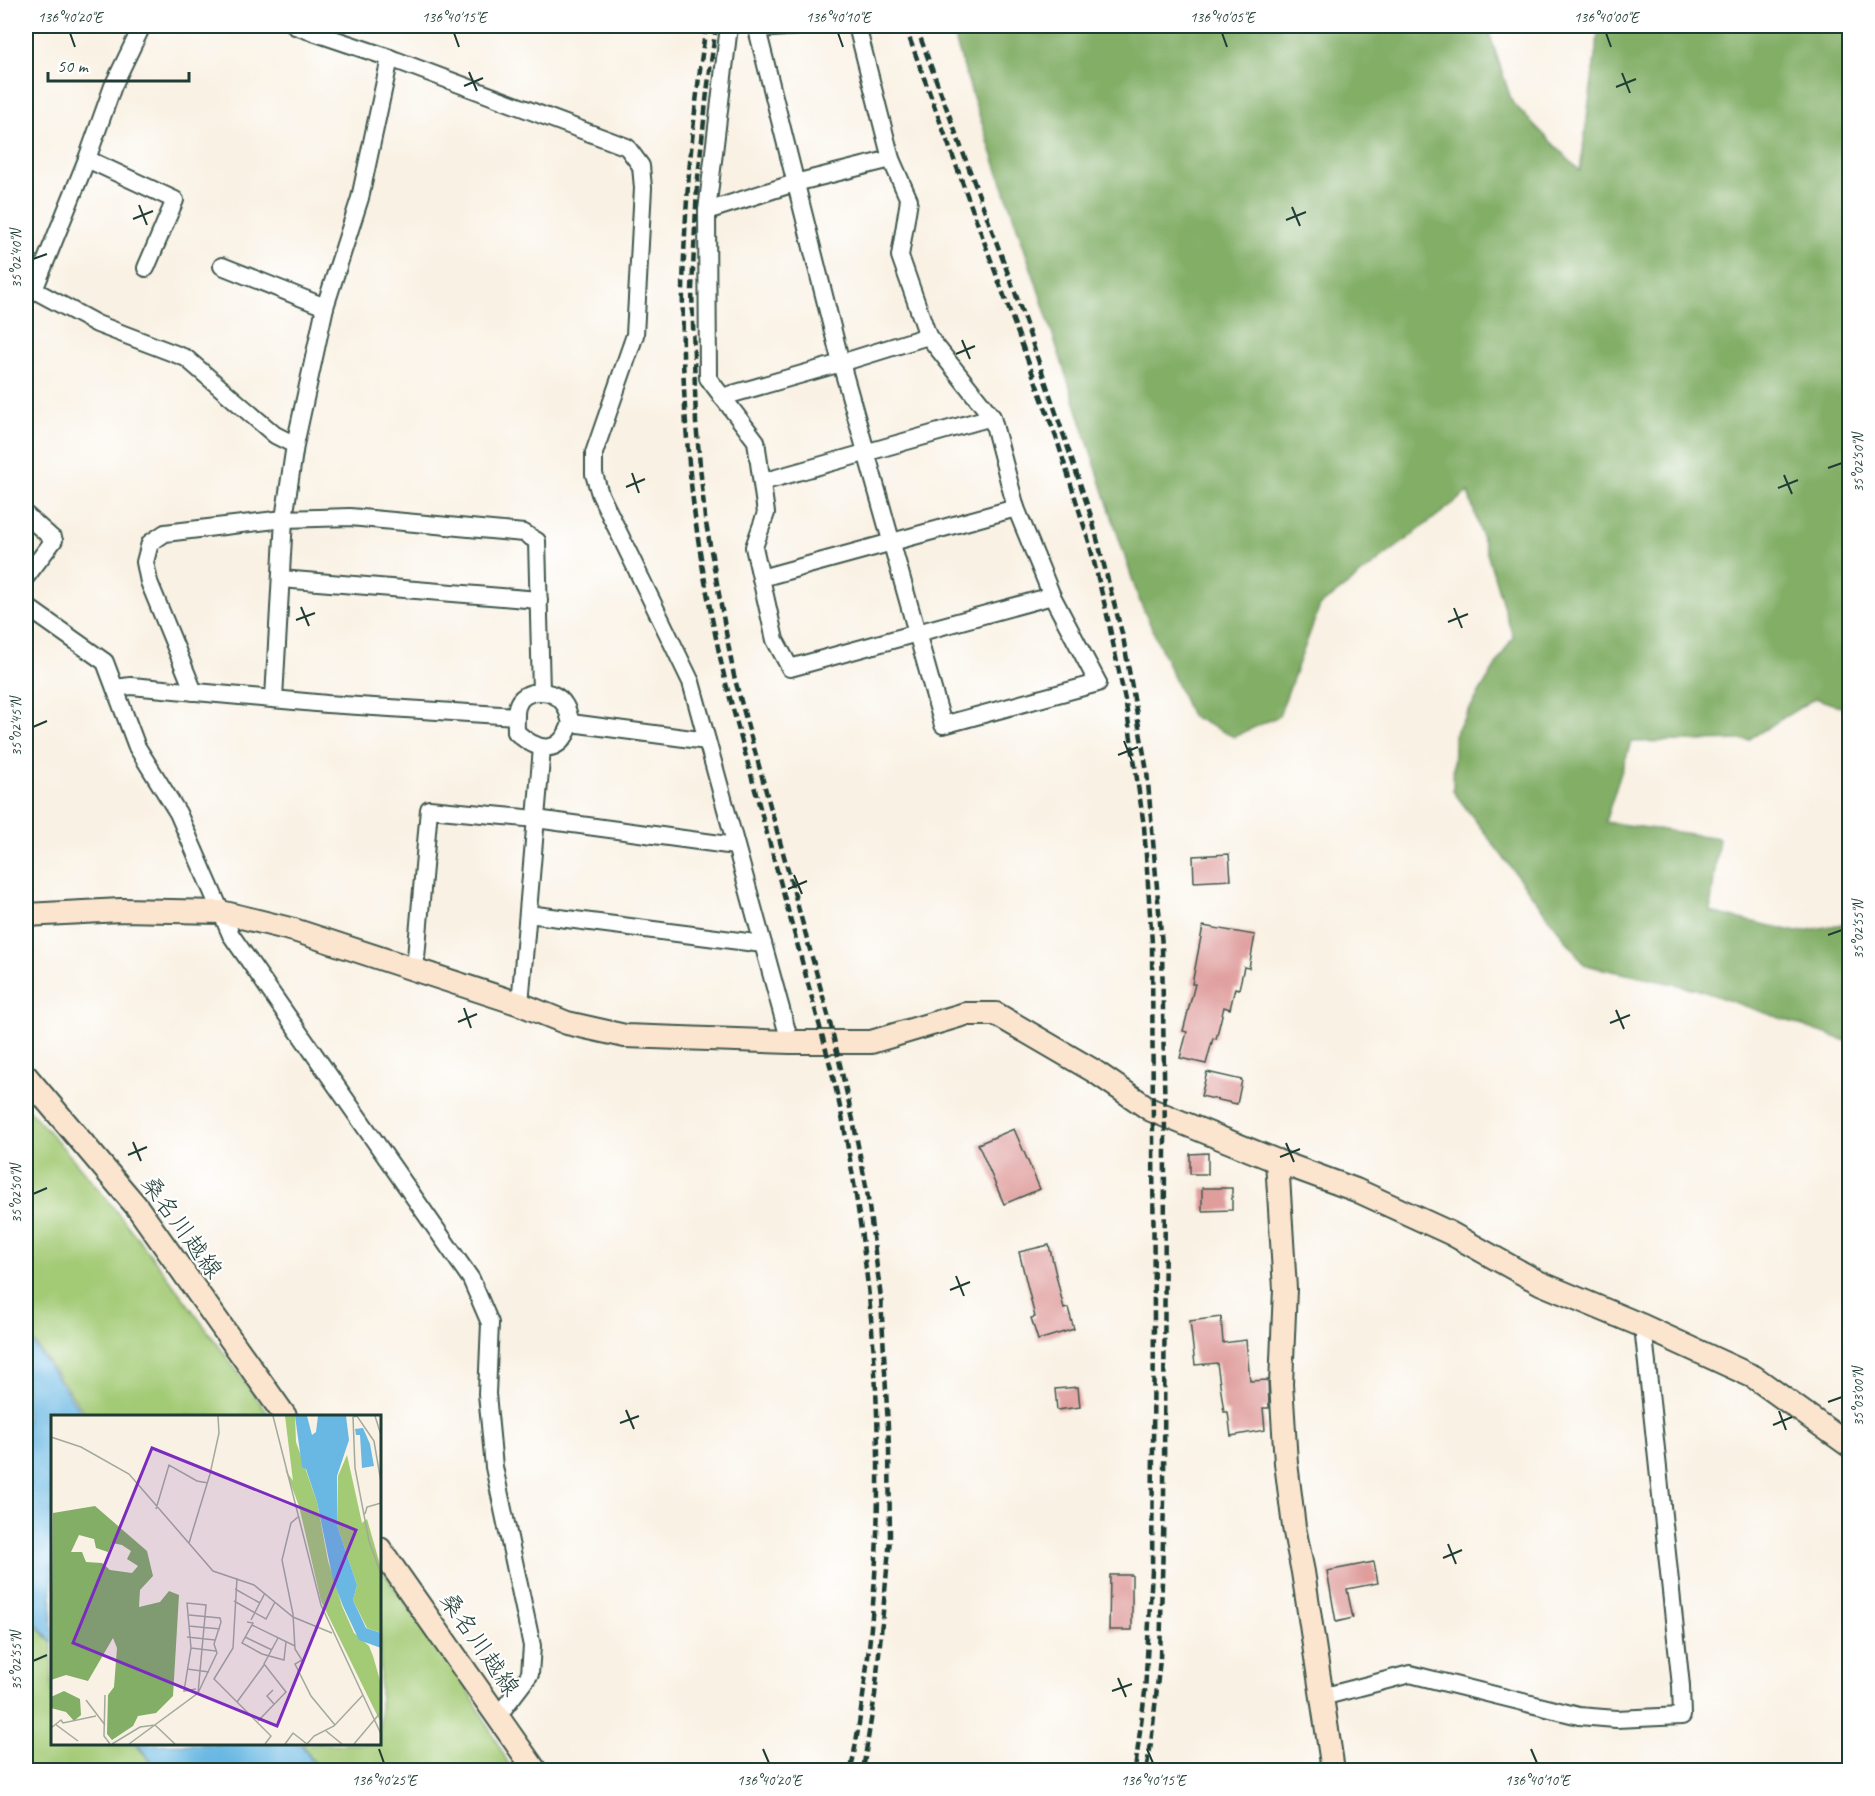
<svg xmlns="http://www.w3.org/2000/svg" width="1875" height="1796" viewBox="0 0 1875 1796" font-family="Caveat,'Klee One',sans-serif">
<style>
.green{fill:#a3ca75;stroke:#618454;stroke-width:1.5}
.forest{fill:#82ae66;stroke:#50764d;stroke-width:1.5}
.water{fill:#69b8e3;stroke:#447a8c;stroke-width:1.5}
.building{fill:#df9d9c}
.lines{fill:none;stroke-linecap:round;stroke-linejoin:round}
.street-casing{stroke:#40584e;stroke-width:20}
.secondary-casing{stroke:#40584e;stroke-width:26}
.street{stroke:#fff;stroke-width:16}
.secondary{stroke:#fce5cf;stroke-width:22}
.rail{stroke:#1f3d34;stroke-width:4.5;stroke-dasharray:9 4.5;stroke-linecap:butt}
.ticks{fill:none;stroke:#1f3d34;stroke-width:2}
.labels{text-anchor:middle;stroke-width:4.5;stroke-linejoin:round;paint-order:stroke}
.street-label{font-size:24px;fill:#1f3d34;stroke:#fff}
.inset-road{fill:none;stroke:#a2a99d;stroke-width:1.5}
.view{fill:#7b2cbf;fill-opacity:0.15;stroke:#7b2cbf;stroke-width:3}
.inset-edge{fill:none;stroke:#1f3d34;stroke-width:3}
.neatline{fill:none;stroke:#1f3d34;stroke-width:2}
.ticks-label{font-size:15px;text-anchor:middle;fill:#1f3d34}
</style>
<rect width="100%" height="100%" fill="#fff"/>
<filter id="ink" filterUnits="userSpaceOnUse"><feTurbulence type="fractalNoise" baseFrequency=".0167" numOctaves="2"/><feDisplacementMap in="SourceGraphic" scale="12" xChannelSelector="R" yChannelSelector="G"/><feConvolveMatrix kernelMatrix="1 2 1 2 8 2 1 2 1" color-interpolation-filters="sRGB"/></filter>
<filter id="wash" filterUnits="userSpaceOnUse"><feTurbulence type="fractalNoise" baseFrequency=".008" numOctaves="4" result="noise"/><feDisplacementMap in="SourceGraphic" scale="24" xChannelSelector="R" yChannelSelector="G"/><feGaussianBlur stdDeviation="1.35" result="paint"/><feColorMatrix in="noise" values="0 0 0 0 0 0 0 0 0 0 0 0 0 0 0 0 0 1.4 0 .05"/><feComposite in="paint" operator="in"/></filter>
<g filter="url(#wash)">
<rect width="100%" height="100%" fill="#f9f1e3"/>
<g class="green">
<path d="M26 1107C116 1202 192 1310 270 1416H87L26 1331Z"/>
<polygon points="380,1567 466,1686 512,1770 319,1770 302,1744 380,1744"/>
<polygon points="26,1612 52,1644 52,1744 135,1744 158,1770 26,1770"/>
</g>
<polygon class="forest" points="951,26 1487,26 1512,102 1580,171 1599,26 1849,26 1849,710 1815,698 1748,740 1631,742 1605,822 1719,838 1710,912 1797,932 1849,923 1849,1042 1696,989 1585,965 1453,791 1454,735 1513,637 1468,492 1320,606 1279,716 1234,737 1191,716 1138,597 1036,283 973,97"/>
<g class="water">
<polygon points="26,1334 84,1416 52,1416 52,1643 26,1611"/>
<polygon points="137,1744 301,1744 318,1770 159,1770"/>
</g>
<g id="blocks">
<g class="building">
<polygon points="1229,854 1231,880 1194,882 1193,856"/>
<polygon points="1203,926 1255,935 1249,968 1244,967 1239,989 1235,988 1230,1009 1224,1007 1216,1039 1213,1038 1206,1064 1180,1058 1187,1032 1183,1031 1195,984 1192,984"/>
<polygon points="1207,1072 1242,1080 1237,1104 1201,1096"/>
<polygon points="1014,1129 1040,1189 1004,1204 978,1144"/>
<polygon points="1208,1153 1208,1174 1190,1174 1190,1154"/>
<polygon points="1202,1188 1232,1188 1232,1210 1202,1211"/>
<polygon points="1049,1245 1064,1309 1068,1308 1074,1329 1038,1340 1031,1318 1035,1317 1019,1252"/>
<polygon points="1221,1317 1223,1343 1246,1340 1250,1381 1268,1380 1269,1408 1263,1408 1265,1430 1231,1436 1228,1412 1224,1412 1217,1363 1195,1365 1190,1321"/>
<polygon points="1078,1387 1080,1407 1057,1410 1055,1389"/>
<polygon points="1374,1562 1378,1583 1347,1589 1353,1618 1336,1622 1327,1571"/>
<polygon points="1110,1575 1132,1575 1132,1630 1109,1630"/>
</g>
</g>
</g>
<g filter="url(#ink)">
<use href="#blocks" fill-opacity="0" stroke="#40584e" stroke-width="1.5"/>
<g class="lines">
<defs>
<g id="street">
<polyline points="142,26 113,86 87,159 34,290 97,324 186,358 275,435 295,445 284,519 274,698"/>
<polyline points="295,26 390,58 627,147 641,166 643,188 635,335 594,453 594,474 600,494 691,682 790,1042"/>
<polyline points="729,26 707,211 708,378 756,441 766,513 754,547 775,640 790,668 1052,596"/>
<polyline points="754,26 757,29 841,363 943,725 1098,683 1052,596 1016,508 992,417 928,336 900,256 909,200 891,159 857,26"/>
<polyline points="757,29 800,26"/>
<polyline points="87,159 175,200 146,268"/>
<polyline points="707,211 795,183 891,159"/>
<polyline points="222,266 325,307"/>
<polyline points="722,397 841,363 928,336"/>
<polyline points="295,445 325,307 360,198 390,58"/>
<polyline points="762,482 992,417"/>
<polyline points="26,515 54,540 26,577"/>
<polyline points="761,578 1016,508"/>
<polyline points="281,579 539,600"/>
<polyline points="26,606 105,662 137,747 178,813 231,935 471,1279 490,1323 487,1394 494,1467 532,1646 530,1674 498,1716"/>
<polyline points="115,688 131,686 327,704 516,716"/>
<polyline points="194,692 149,582 145,562 150,543 165,533 284,519 350,517 524,533 537,541 541,691"/>
<path d="M571 723C560 756 538 752 516 732 516 724 515 714 517 707 522 687 555 688 564 704 568 709 569 717 571 723L707 741"/>
<polyline points="528,914 763,944"/>
<polyline points="412,969 416,958 429,809 536,819 735,846"/>
<polyline points="520,1004 542,748"/>
<polyline points="1322,1697 1410,1674 1579,1716 1616,1719 1682,1716 1681,1686 1643,1326"/>
</g>
<g id="secondary">
<polyline points="26,915 121,910 221,912 294,930 520,1004 567,1023 625,1036 790,1042 871,1042 965,1014 996,1014 1094,1071 1151,1110 1277,1161 1356,1190 1450,1233 1540,1283 1643,1326 1754,1377 1850,1446"/>
<polyline points="26,1076 137,1207 285,1416"/>
<polyline points="1277,1161 1285,1289 1281,1384 1286,1463 1294,1527 1303,1572 1333,1770"/>
<polyline points="380,1549 535,1770"/>
</g>
</defs>
<use href="#street" class="street-casing"/>
<use href="#secondary" class="secondary-casing"/>
<use href="#street" class="street"/>
<use href="#secondary" class="secondary"/>
<g class="rail">
<path d="M706 26C683 183 674 342 693 501 700 561 712 621 725 680 750 771 775 863 800 954 815 1011 833 1069 844 1127 885 1340 891 1557 851 1770"/>
<polyline points="716,26 707,92 697,187 692,290 696,423 705,518 734,676 830,1022 853,1120 867,1191 881,1298 889,1446 890,1539 875,1695 863,1770"/>
<polyline points="905,26 1057,440 1089,542 1106,610 1126,705 1144,826 1152,943 1154,1322 1152,1570 1145,1692 1135,1770"/>
<polyline points="916,26 1016,295 1091,516 1123,637 1147,771 1162,946 1165,1133 1164,1500 1160,1659 1151,1744 1146,1770"/>
</g>
</g>
</g>
<path class="ticks" d="M70 33 75 47M454 33 459 47M838 33 843 47M1222 33 1227 47M1606 33 1611 47M469 72 477 91M1622 73 1630 93M464 86 483 78M1616 87 1636 79M139 205 147 225M1292 207 1300 226M133 219 153 211M1286 220 1306 212M33 259 47 254M962 340 970 359M956 354 975 346M1828 468 1842 463M632 473 639 493M1784 475 1792 494M626 487 645 479M1778 488 1798 480M301 607 309 626M1454 608 1462 628M296 620 315 613M1448 622 1468 614M33 727 47 721M1124 741 1132 761M1118 755 1138 747M794 875 802 894M788 889 807 881M1828 935 1842 930M464 1008 471 1028M1616 1010 1624 1029M458 1022 477 1014M1610 1023 1630 1015M133 1142 141 1161M1286 1143 1294 1162M128 1155 147 1147M1280 1157 1300 1149M33 1194 47 1188M956 1276 964 1296M950 1290 970 1282M1828 1402 1842 1397M626 1410 634 1429M1779 1411 1786 1430M620 1423 639 1416M1773 1425 1792 1417M1448 1544 1456 1564M1443 1558 1462 1550M33 1661 47 1655M1118 1678 1126 1697M1112 1691 1132 1684M379 1749 384 1763M763 1749 769 1763M1147 1749 1153 1763M1531 1749 1537 1763"/>
<g class="labels">
<g class="street-label">
<text transform="translate(182 1227) rotate(54)" y="8">桑名川越線</text>
<text transform="translate(480 1644) rotate(55)" y="8">桑名川越線</text>
</g>
</g>
<g transform="translate(51 1415)">
<rect width="330" height="330" fill="#f9f1e3"/>
<path d="M234 1H244L245 27 266 87 277 146 291 191 303 218 318 231 322 241 330 269V308L270 186 248 91 234 54 242 66ZM296 40 311 108 316 104 330 153V218L316 213 302 185 306 170 286 110 287 61Z" fill="#a3ca75"/>
<path d="M44 91 96 136 102 161 89 175 88 192 109 187 118 176 128 180 122 281 105 298 87 301 82 311 61 325 56 319 57 280 63 272 66 233 62 223 37 266 15 260 0 265 2 98ZM28 120 43 124 45 133 57 137 61 128 71 130 80 136 76 144 87 151 81 158 59 155 51 148 35 147 31 137H20ZM13 276 29 284 30 300 23 306 15 297 0 293V282Z" fill="#82ae66" fill-rule="evenodd"/>
<path d="M244 1H256L261 20 265 17 267 1H295L298 25 286 61V110L306 170 302 185 315 213 330 218V233L308 225 292 191 282 165 266 87 255 54 251 52ZM312 13 319 29 323 51 311 53 309 20H305L304 14Z" fill="#69b8e3"/>
<path class="inset-road" d="M222 1 270 190 330 319M324 1 330 20M0 22 30 32 78 59 162 156 203 170 242 202 281 218M330 67 323 26 306 1 302 2 304 53 318 126 330 159M105 94 118 50 146 66 157 68M314 99 316 92 330 88M247 102 240 108 231 145 242 199 244 234 251 245 244 249 260 281 284 310M138 128 159 59 168 18 167 1M186 163 182 233 163 264 220 321 214 329M184 174 209 188M183 186 215 204 224 187M138 200 169 203 170 207 163 229 166 238 147 278M200 205 214 178M196 207 202 208 191 228 211 239 233 245 235 227M201 210 244 231M138 211 169 214M136 222 164 225M194 222 221 235M140 233 165 236M136 254 158 257M222 275 216 281 223 289M54 280 53 321 59 329M35 285 54 310M186 287 213 250M207 306 235 277 213 249 227 223M4 309 27 326M0 313 10 305 12 308 45 301M275 316 291 329M61 329 89 312 104 310 124 329M78 329 147 278 155 190 136 188 140 233 133 276 145 274M234 329 242 318 256 329M256 329 263 321 283 311 312 280M303 329 330 297"/>
<path class="view" d="M101 33 305 115 226 311 22 228Z"/>
<rect width="330" height="330" class="inset-edge"/>
</g>
<rect width="1875" height="1796" fill="none" stroke="#fff" stroke-width="66"/>
<path d="M48 72v9h141v-9" fill="none" stroke="#1f3d34" stroke-width="3"/>
<text x="57" y="72" font-size="18" fill="#1f3d34" stroke="#ffffff" stroke-width="4.5" paint-order="stroke">50 m</text>
<rect x="33" y="33" width="1809" height="1730" class="neatline"/>
<g class="ticks-label">
<text x="70" y="22">136°40'20"E</text>
<text x="454" y="22">136°40'15"E</text>
<text x="838" y="22">136°40'10"E</text>
<text x="1222" y="22">136°40'05"E</text>
<text x="1606" y="22">136°40'00"E</text>
<text transform="translate(16 259) rotate(-90)" y="5">35°02'40"N</text>
<text transform="translate(1858 463) rotate(-90)" y="5">35°02'50"N</text>
<text transform="translate(16 727) rotate(-90)" y="5">35°02'45"N</text>
<text transform="translate(1858 930) rotate(-90)" y="5">35°02'55"N</text>
<text transform="translate(16 1194) rotate(-90)" y="5">35°02'50"N</text>
<text transform="translate(1858 1397) rotate(-90)" y="5">35°03'00"N</text>
<text transform="translate(16 1661) rotate(-90)" y="5">35°02'55"N</text>
<text x="384" y="1785">136°40'25"E</text>
<text x="769" y="1785">136°40'20"E</text>
<text x="1153" y="1785">136°40'15"E</text>
<text x="1537" y="1785">136°40'10"E</text>
</g>
</svg>
